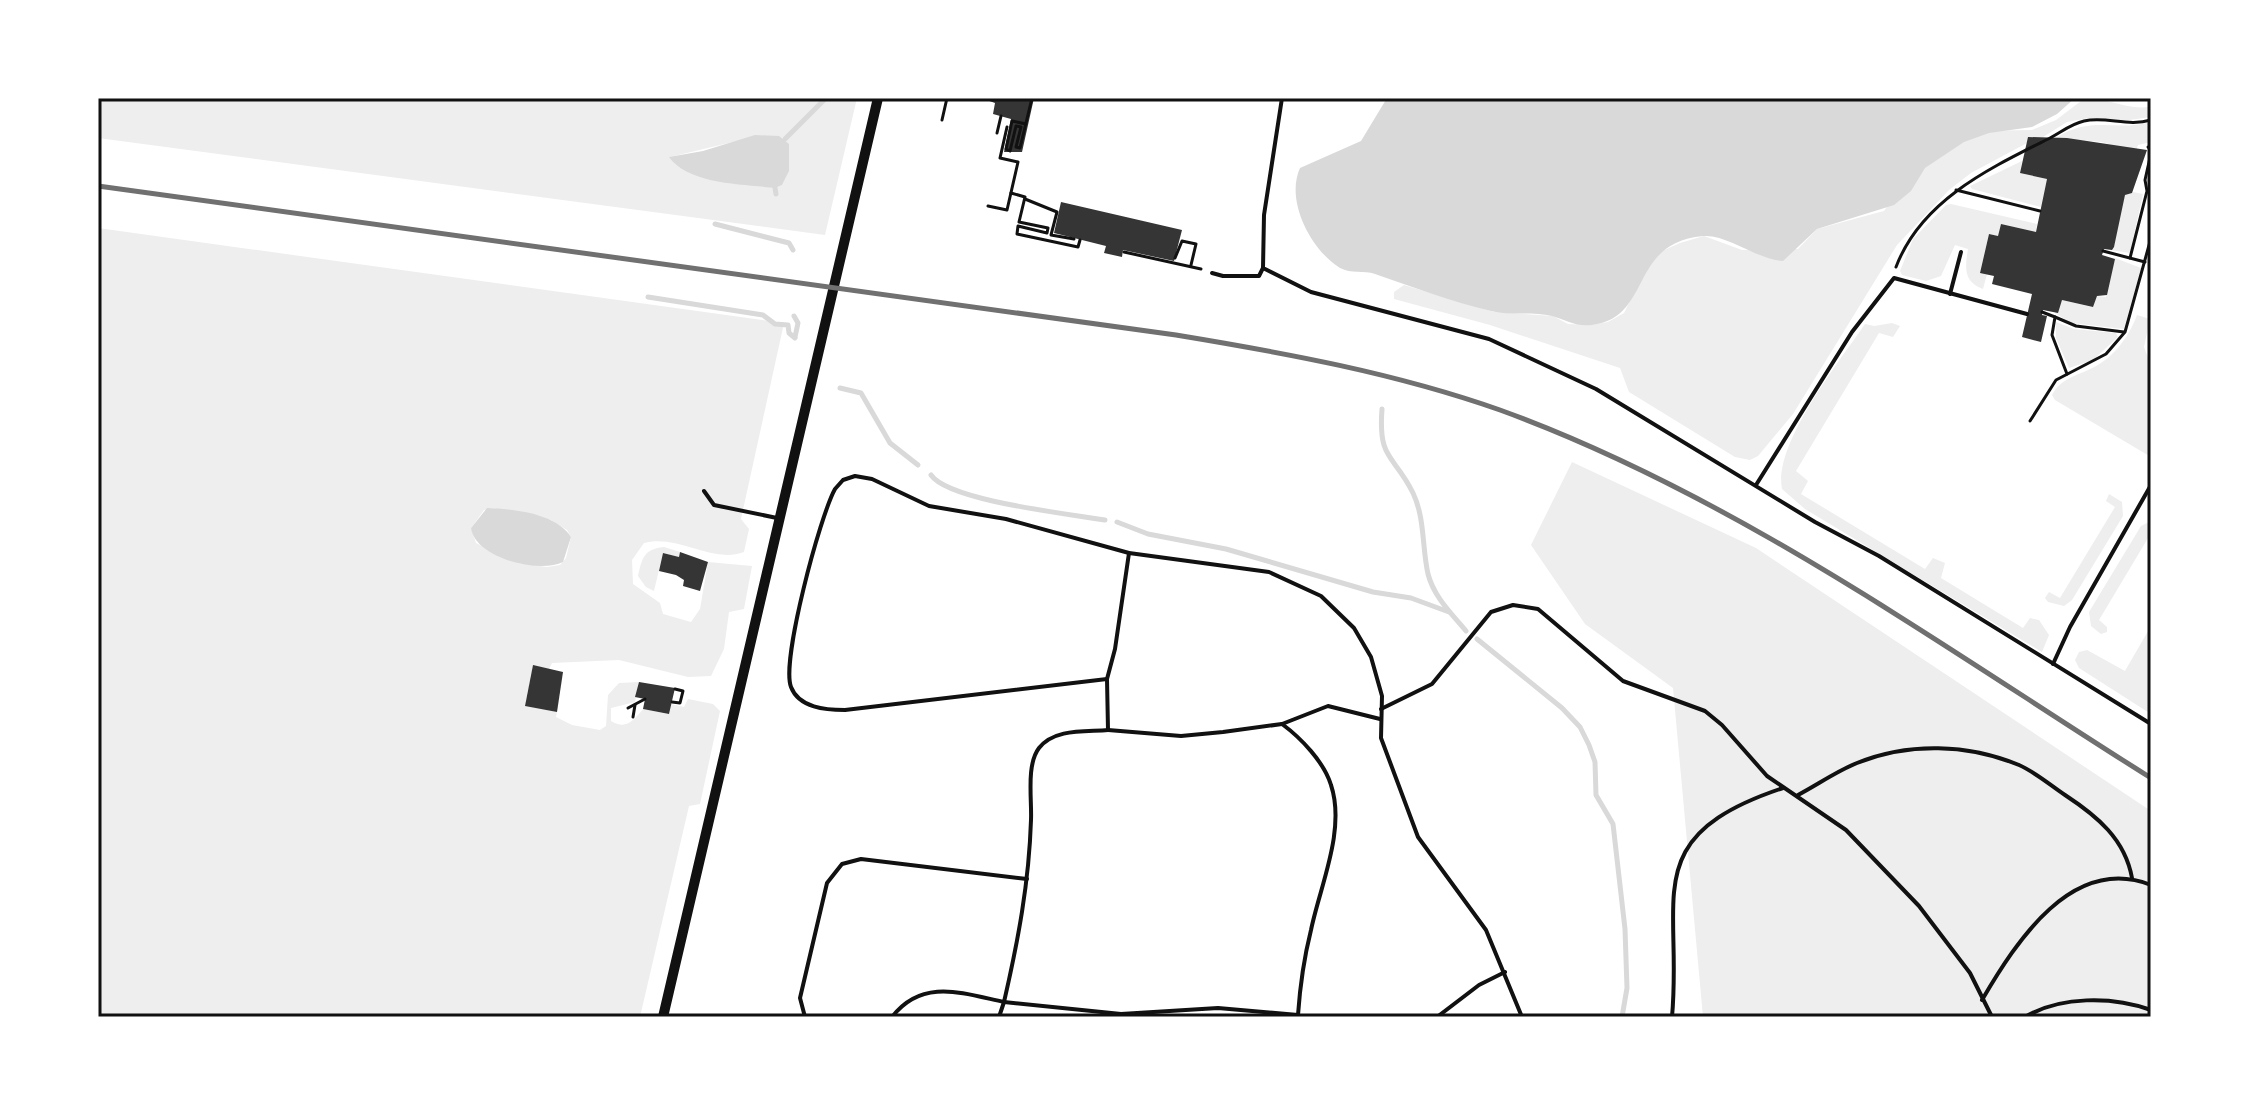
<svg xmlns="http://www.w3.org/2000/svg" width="2249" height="1115" viewBox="0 0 2249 1115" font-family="'Asap Condensed',sans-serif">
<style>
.green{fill:#eee;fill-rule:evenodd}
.water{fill:#d9d9d9}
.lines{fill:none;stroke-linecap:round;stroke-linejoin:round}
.stream{stroke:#d9d9d9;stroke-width:5}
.building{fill:#353535}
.path{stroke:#111;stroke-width:3}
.service{stroke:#111;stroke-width:4}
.tertiary{stroke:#111;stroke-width:10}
.rail{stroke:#707070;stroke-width:5}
.neatline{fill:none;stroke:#111;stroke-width:3}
</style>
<rect width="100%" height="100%" fill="#fff"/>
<g class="green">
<path d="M98 98H857L825 235 98 138ZM737 141 789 144V170L782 185 775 188 720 181 670 157Z"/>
<path d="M2085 98C2109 98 2132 112 2151 106V117L2122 121 2089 118 2067 122 2043 137H2029L2027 143 1971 173 1949 190 1897 245 1793 414 1758 456 1750 460 1735 457 1629 392 1620 368 1490 325 1394 299V292L1404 285 1494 312 1553 316 1568 324 1590 325 1608 322 1624 313 1648 264 1662 251 1680 243 1704 236 1742 250 1798 249 1817 229 1884 211 1914 170 1969 131 2032 130 2056 120Z"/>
<path d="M2151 122V142L2138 145 2136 151 2101 142 2056 138C2091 115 2115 132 2151 122Z"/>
<polygon points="2022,161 2020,173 2047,179 2041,207 1972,189 1970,186"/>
<polygon points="2133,192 2143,194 2130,253 2110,250 2125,195"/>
<path d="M1951 204 2037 224 2036 232 2001 224 1998 236 1989 234 1980 272 1987 274 1983 289C1963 282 1965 267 1968 249L1955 245 1941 276 1926 281 1902 275 1900 271 1913 239 1946 205Z"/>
<path d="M98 228 784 323 741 519 749 529 744 552C712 564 678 534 644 543L632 560 633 584 660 603 663 614 691 622 700 609 708 562 752 566 744 609 729 612 724 649 711 676 688 677 619 660 552 663 549 669 533 666 525 705 557 712 556 717 572 725 600 730 606 726 608 695 619 683 639 682 635 702 611 708V721C626 730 633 721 643 709L669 714 671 704 684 707 688 699 713 704 720 711 700 804 689 806 640 1017H98ZM493 508 551 520 567 530 571 537 566 558 560 565 547 567 517 563 476 543 471 528 484 510Z"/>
<polygon points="2115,258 2141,268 2124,329 2071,323 2055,313 2062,300 2092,307 2097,296 2106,297"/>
<path d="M2137 315 2150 319 2144 347 2151 366V457L2055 400 2052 395C2061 379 2073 377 2088 370 2112 360 2128 339 2137 315Z"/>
<polygon points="2056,322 2074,329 2116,333 2118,337 2093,360 2069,368 2056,338"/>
<path d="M1892 323 1900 326 1893 337 1879 333 1796 471 1808 481 1801 494 1925 569 1933 558 1945 563 1941 578 2023 628 2030 618 2039 620 2049 635 2042 652 1805 509 1782 489C1773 444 1840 361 1865 324L1874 326Z"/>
<polygon points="1572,462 1756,548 2151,811 2151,1017 1703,1017 1673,688 1585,624 1531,545"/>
<polygon points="2109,494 2122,502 2123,516 2072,600 2064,606 2048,602 2045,598 2049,592 2060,598 2115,507 2106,501"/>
<polygon points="2151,521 2151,533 2099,620 2107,627 2107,632 2101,634 2091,626 2089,612 2141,526"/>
<path d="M664 547 680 552 679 557 663 553 654 591 646 587 638 576C642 558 644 549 664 547Z"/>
<polygon points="2151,626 2151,714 2079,668 2075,660 2079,652 2087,650 2125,671"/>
</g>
<g class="water">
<path d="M1387 98H2075L2057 114 2032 127 1989 133 1964 142 1925 168 1911 191 1894 205 1817 229 1783 261C1756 259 1727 234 1703 236 1628 243 1653 317 1592 325 1575 327 1567 320 1552 316 1532 311 1511 316 1491 311 1452 302 1413 287 1375 274 1364 270 1351 274 1340 268 1311 250 1285 201 1300 168L1361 141Z"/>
<path d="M755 135 779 136 789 144V171L782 185 775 188C744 184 689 185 669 157L703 151Z"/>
<path d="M487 508C513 509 556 513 571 537L563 562C539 574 475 558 471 528Z"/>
</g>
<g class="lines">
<g class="stream">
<polyline points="785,139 826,98"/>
<polyline points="775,188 776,194"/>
<polyline points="715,224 789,243 793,250"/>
<polyline points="648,297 763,315 775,324 788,325 789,333 795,338"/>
<polyline points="794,316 798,323 795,337"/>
<polyline points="840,388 861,393 890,443 918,465"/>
<path d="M1382 409C1378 461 1394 454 1413 493 1425 518 1422 548 1428 574 1434 597 1451 613 1466 631"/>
<path d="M931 475C949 501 1070 514 1105 520"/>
<polyline points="1117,522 1148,534 1226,549 1373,592 1411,598 1449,612"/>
<polyline points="1477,639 1562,708 1580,727 1589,745 1595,762 1596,795 1613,824 1625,929 1627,988 1622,1017"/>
</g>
</g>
<g class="building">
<polygon points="981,98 1034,98 1022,152 1004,152 1011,119 993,114 995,103"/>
<polygon points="2028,137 2067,138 2147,150 2132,193 2125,195 2114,247 2112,250 2104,249 2102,255 2115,259 2107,295 2097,296 2093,307 2062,300 2058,313 2043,310 2042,315 2047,316 2041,342 2022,337 2032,294 1992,284 1994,276 1980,273 1989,234 1998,236 2001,224 2036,232 2047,179 2020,173"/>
<polygon points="1061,202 1182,230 1174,261 1123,250 1122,257 1104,253 1106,246 1054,233"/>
<polygon points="680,552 708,562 700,591 683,586 684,580 676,575 659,571 663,553 679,557"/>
<polygon points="533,665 563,672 557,712 525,706"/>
<polygon points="639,682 675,688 669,714 643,709 645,699 635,697"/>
</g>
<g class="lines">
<g class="path">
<polyline points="942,120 947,98"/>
<polyline points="1026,124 1012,121 1006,149 1010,151 1016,126 1021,127 1016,147 1020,148 1032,98"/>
<polyline points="997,133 1001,116"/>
<polyline points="2148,147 2151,150"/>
<polyline points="1956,190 2040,211"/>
<polyline points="1011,193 1025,197 1019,222 1048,228 1047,233 1018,226 1017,234 1078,247 1080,240"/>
<polyline points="1025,199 1057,212 1051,235 1074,239"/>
<polyline points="988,206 1007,210 1018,162 1000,158 1007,127"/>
<polyline points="2103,251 2145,262"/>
<polyline points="1124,252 1201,269"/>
<polyline points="1175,258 1182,241 1196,244 1191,265"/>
<polyline points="2130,258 2147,191 2145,180 2151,153"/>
<path d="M1896 267C1921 201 1988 169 2046 140 2059 134 2070 124 2084 121 2106 116 2128 127 2151 120"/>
<polyline points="2042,312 2055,317 2052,335 2067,374"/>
<polyline points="2055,317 2076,326 2124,332"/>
<polyline points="2030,421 2056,380 2106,354 2125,332 2151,238"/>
<polyline points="672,702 680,703 683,691 675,689"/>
<polyline points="628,708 645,699"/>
<polyline points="633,717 635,705"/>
</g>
<g class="service">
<polyline points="1282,98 1264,215 1263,268 1311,292 1489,339 1596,389 1815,522 1879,556 2151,724"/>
<polyline points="1212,273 1223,276 1259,276 1263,268"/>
<polyline points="1950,294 1961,252"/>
<polyline points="1756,485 1852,332 1894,278 2027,314"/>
<polyline points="704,491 714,505 777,518"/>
<polyline points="2053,664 2070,627 2151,485"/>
<path d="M1107 679 845 710C826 710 799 708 791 687 781 661 820 516 835 489L843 480 855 476 872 479 929 506 1006 519 1129 553 1269 572 1321 596 1354 628 1371 657 1382 696 1381 738 1418 837 1486 930 1522 1017"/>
<polyline points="1381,709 1432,684 1491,612 1513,605 1538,609 1623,681 1705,711 1722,725 1767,776 1846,830 1919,906 1970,973 1992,1017"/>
<path d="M1282 724C1301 738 1324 762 1331 785 1346 830 1320 886 1311 930 1304 958 1300 986 1298 1015"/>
<polyline points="1108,730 1181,736 1223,732 1282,724 1328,706 1380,719"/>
<path d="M1798 795C1817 785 1837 771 1857 763 1909 742 1968 744 2019 765 2035 772 2050 785 2065 795 2097 816 2125 839 2132 878"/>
<path d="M1982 1000C2016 942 2072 854 2151 885"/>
<polyline points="805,1017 800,998 827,883 842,864 861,859 1027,879"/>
<path d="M892 1017C922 978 962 993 1004 1002 1018 941 1029 883 1031 820 1032 800 1026 765 1039 748 1055 728 1086 732 1108 730L1107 679 1115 649 1129 553"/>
<polyline points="999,1017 1004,1002 1121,1014 1218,1008 1298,1015"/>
<polyline points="1437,1017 1479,985 1505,972"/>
<path d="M1672 1017C1683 897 1636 837 1783 788"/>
<path d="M2025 1017C2060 996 2112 996 2151 1010"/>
</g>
<polyline class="tertiary" points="663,1017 878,98"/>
<path class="rail" d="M98 186 1176 335C1285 353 1395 373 1500 410 1734 495 1941 646 2151 778"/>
</g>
<rect width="2249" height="1115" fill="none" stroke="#ffffff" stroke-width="200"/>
<rect x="100" y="100" width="2049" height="915" class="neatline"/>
</svg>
